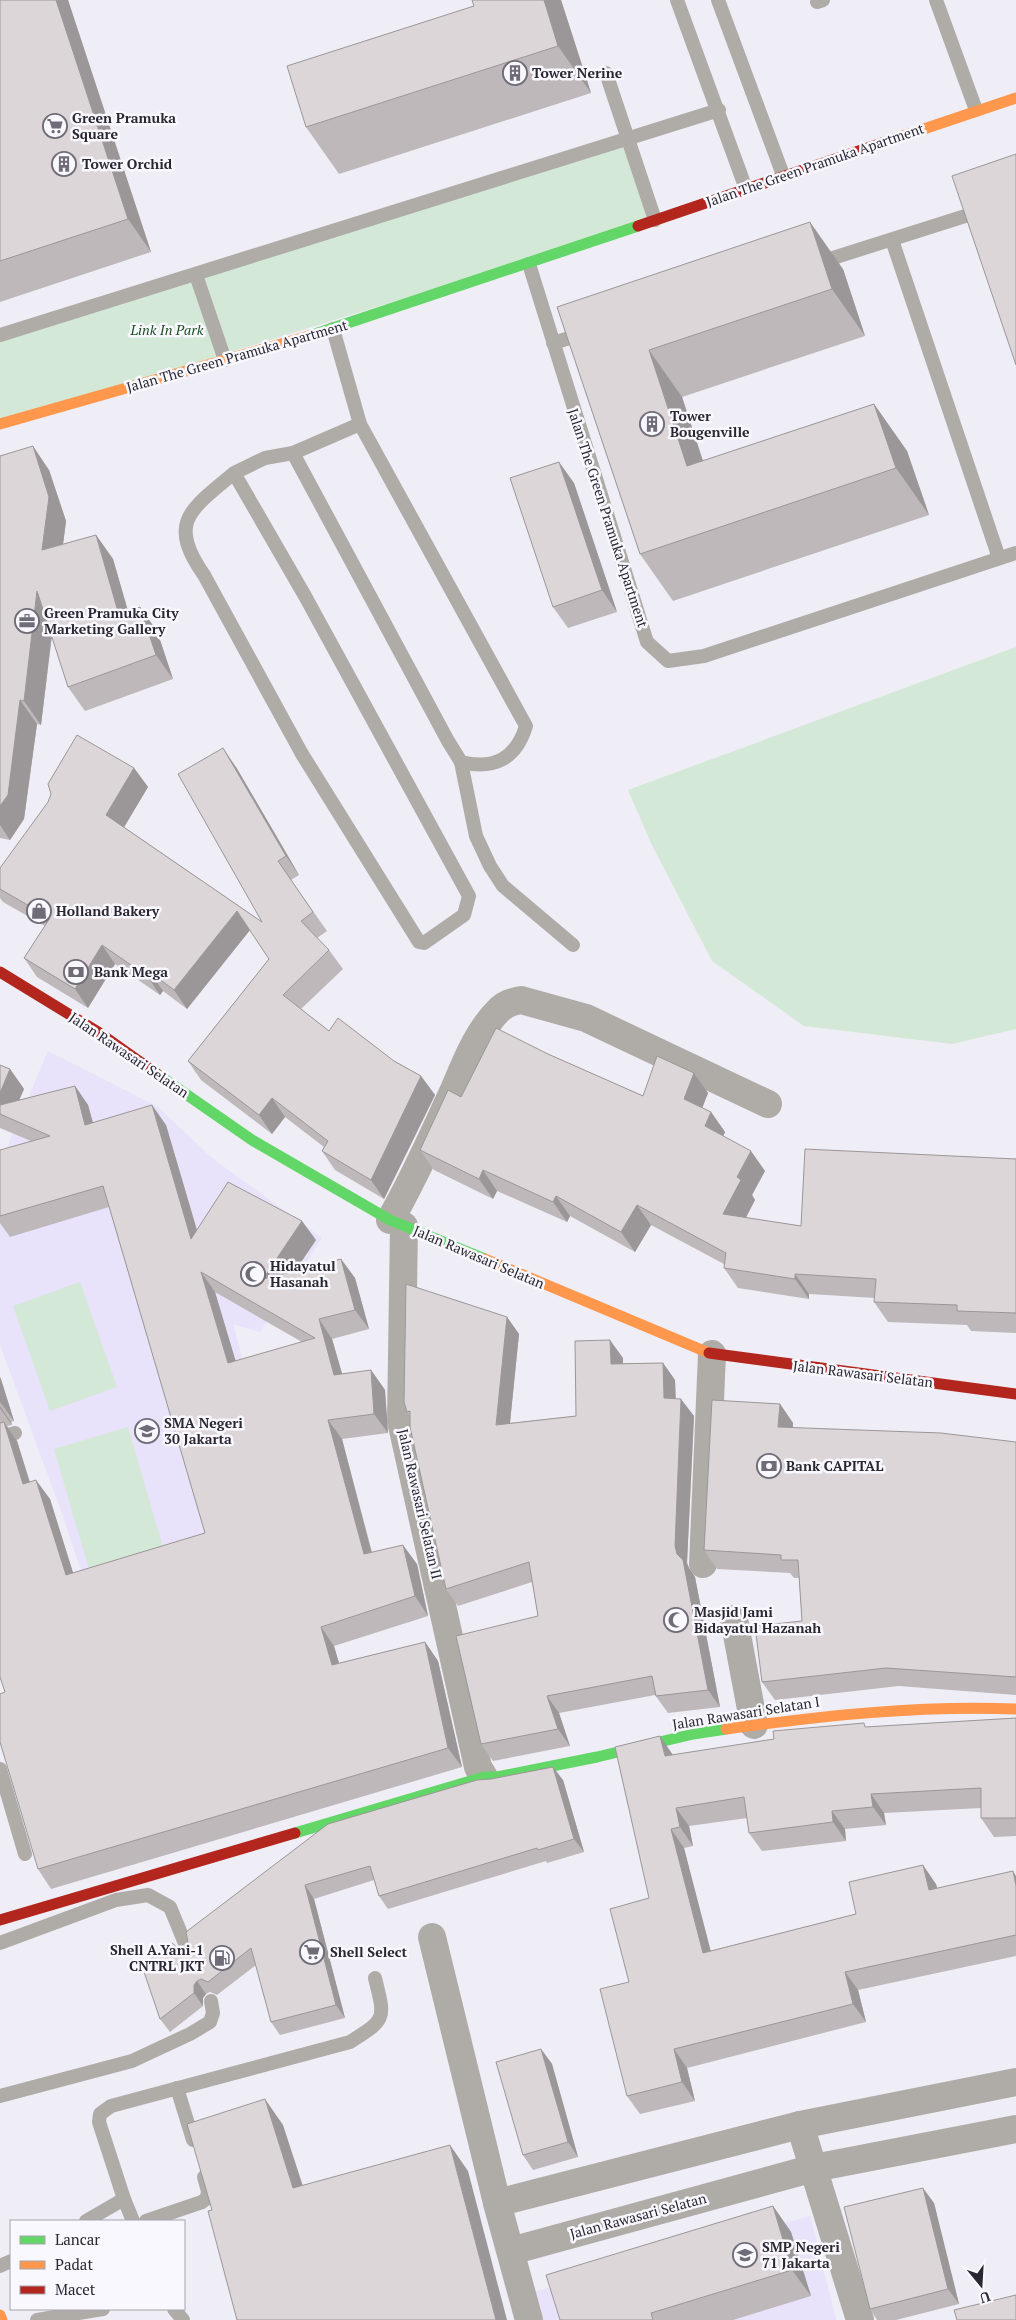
<svg xmlns="http://www.w3.org/2000/svg" width="1016" height="2320" viewBox="0 0 1016 2320" font-family="'PT Serif',serif">
<style>
.built{fill:#e8e2fa}
.green{fill:#d4e8d8}
.lines{fill:none;stroke-linecap:round;stroke-linejoin:round}
.lane{stroke:#afaca8;stroke-width:14}
.street{stroke:#afaca8;stroke-width:28}
.fast{stroke:#63d668;stroke-width:11}
.slow{stroke:#ff974d;stroke-width:11}
.jam{stroke:#b3261e;stroke-width:11}
.wall{fill:#beb8ba;fill-rule:evenodd}
.shaded-wall{fill:#9b9697}
.building{fill:#ddd6d8;stroke:#9b9697;fill-rule:evenodd}
.labels{text-anchor:middle;stroke-width:5;stroke-linejoin:round;paint-order:stroke}
.poi-label{font-size:14px;font-weight:bold;fill:#2a2732;stroke:#f9f8fe;text-anchor:start}
.street-label{font-size:14px;fill:#2a2732;stroke:#f9f8fe}
.park-label{font-size:14px;font-style:italic;fill:#1a4f21;stroke:#f9f8fe}
</style>
<rect width="100%" height="100%" fill="#efedf6"/>
<g class="built">
<polygon points="48,1051 158,1107 212,1158 322,1238 260,1332 233,1324 308,1602 116,1677 63,1516 0,1345 0,1155 8,1145"/>
<polygon points="810,2216 836,2320 538,2320 530,2293"/>
</g>
<g class="green">
<polygon points="627,139 655,220 0,424 0,335"/>
<polygon points="1016,647 1016,1029 952,1044 804,1026 712,961 651,843 628,790"/>
<polygon points="80,1282 117,1387 50,1411 13,1306"/>
<polygon points="128,1427 164,1551 90,1573 54,1449"/>
</g>
<g class="lines">
<g class="lane">
<polyline points="677,0 746,189"/>
<polyline points="718,0 783,175"/>
<polyline points="936,0 976,110"/>
<polyline points="817,2 823,0"/>
<polyline points="606,73 655,220"/>
<polyline points="892,240 999,558"/>
<polyline points="817,263 1016,200"/>
<polyline points="529,264 647,642 668,661 704,656 1016,553"/>
<polyline points="196,275 225,360"/>
<polyline points="0,335 719,110"/>
<polyline points="553,343 586,333"/>
<path d="M293 453 448 741 461 762C494 770 516 759 526 726L360 424"/>
<path d="M234 473C192 509 166 521 204 575L302 754 419 942 424 943 464 915 469 896 305 596 234 473 265 458 293 453 360 424 333 329"/>
<polyline points="461,762 476,836 490,866 503,886 573,945"/>
<polyline points="0,1437 15,1433"/>
<polyline points="0,1769 25,1854"/>
<polyline points="0,1943 116,1900 148,1895 170,1907 189,1953"/>
<polyline points="177,2088 193,2140"/>
<polyline points="0,2096 132,2061 190,2034 210,2022 213,2013 211,2001"/>
<polyline points="124,2199 133,2221"/>
<path d="M86 2221 124 2199 99 2122 100 2114 111 2106 350 2042C387 2019 385 2019 375 1978"/>
<polyline points="146,2221 202,2202 207,2198 208,2191 204,2177"/>
<polyline points="0,2266 11,2261"/>
<polyline points="174,2309 183,2320"/>
<polyline points="37,2320 103,2309"/>
</g>
<g class="street">
<path d="M390 1220C414 1179 433 1135 453 1092 465 1064 477 1031 500 1009 506 1003 513 1002 521 1000L586 1018 768 1104"/>
<polyline points="404,1226 401,1421 478,1767 484,1777"/>
<polyline points="703,1564 712,1354"/>
<polyline points="734,1619 754,1725"/>
<polyline points="432,1937 497,2203 529,2320"/>
<polyline points="800,2125 860,2320"/>
<polyline points="497,2203 800,2125 1016,2082"/>
<polyline points="511,2251 814,2168 1016,2129"/>
</g>
<g class="fast">
<polyline points="309,336 638,226"/>
<polyline points="157,1074 252,1140 390,1220 485,1259"/>
<polyline points="295,1833 484,1777 497,1777 597,1757 693,1734 726,1729"/>
</g>
<g class="slow">
<polyline points="894,139 1016,98"/>
<polyline points="0,424 309,336"/>
<polyline points="485,1259 709,1353"/>
<path d="M726 1729C822 1716 919 1705 1016 1709"/>
<polyline points="0,2315 2,2320"/>
</g>
<g class="jam">
<polyline points="638,226 894,139"/>
<polyline points="0,972 98,1032 157,1074"/>
<polyline points="709,1353 1016,1394"/>
<polyline points="0,1920 295,1833"/>
</g>
</g>
<g class="wall">
<polygon points="0,0 68,0 151,252 0,302"/>
<polygon points="472,0 561,0 591,93 339,174 306,127 474,6"/>
<polygon points="843,269 865,336 682,397 703,461 874,404 907,451 929,515 673,601 640,554 557,307"/>
<polygon points="0,456 49,470 66,521 63,545 96,535 113,559 128,611 157,631 173,679 85,711 68,687 52,636 41,725 37,724 24,819 10,840 0,838"/>
<polygon points="574,483 617,612 568,628 553,607"/>
<polygon points="236,767 299,875 291,880 327,931 317,938 329,950 343,969 301,1009 329,1031 394,1061 421,1076 435,1095 384,1199 335,1170 322,1151 324,1147 285,1117 272,1134 201,1080 188,1061 269,959 250,930 187,1009 163,991 160,995 115,964 88,1008 37,977 24,958 45,926 3,902 0,898 0,868 134,768 148,787 124,827 262,922"/>
<polygon points="548,1054 643,1096 694,1073 708,1093 702,1108 711,1112 725,1132 723,1136 765,1171 752,1195 755,1200 746,1218 801,1226 1016,1159 1016,1333 971,1331 967,1325 888,1322 874,1302 875,1298 809,1294 809,1299 738,1288 724,1268 724,1264 651,1225 635,1252 570,1216 567,1222 497,1191 493,1199 434,1170 420,1150 461,1097"/>
<path d="M0 1065 10 1069 24 1089 19 1100 75 1086 88 1105 93 1123 166 1125 197 1230 316 1240 295 1271 341 1259 355 1278 369 1329 332 1339 342 1374 371 1370 385 1390 388 1433 342 1439 372 1552 417 1564 428 1616 334 1646 339 1663 425 1642 438 1661 462 1767 51 1889 38 1869 5 1692 0 1677V1377L14 1421 11 1422 12 1425 7 1426 17 1441 30 1482 50 1499 73 1573 205 1533 109 1207 10 1237 0 1223V1150L31 1141 0 1128ZM215 1292 302 1342 235 1361Z"/>
<polygon points="507,1317 519,1334 510,1423 576,1416 623,1358 623,1363 663,1363 675,1380 676,1399 694,1416 687,1563 689,1568 695,1577 720,1707 668,1713 655,1695 559,1713 570,1746 493,1761 481,1744 538,1616 532,1582 458,1606 446,1589 410,1416 407,1412"/>
<polygon points="780,1404 793,1423 793,1428 1016,1442 1016,1695 899,1686 775,1700 762,1682 802,1621 799,1578 794,1578 790,1573 717,1569 704,1550"/>
<polygon points="1016,1718 1016,1836 994,1837 981,1818 981,1808 884,1813 886,1825 845,1829 846,1841 762,1851 749,1833 747,1818 689,1826 693,1846 684,1848 710,1951 856,1914 936,1884 937,1888 1016,1876 1016,1956 858,1990 866,2022 687,2068 695,2101 640,2114 627,2096 629,1982 649,1898 673,1755 867,1727"/>
<polygon points="563,1780 584,1852 547,1863 546,1861 388,1909 379,1896 374,1880 314,1899 345,2018 280,2035 271,2022 256,1965 217,1995 210,1992 206,1994 203,1998 203,2006 170,2032 160,2019 178,1948 184,1948 188,1942 186,1932"/>
<polygon points="541,2049 552,2064 578,2157 533,2170 523,2155"/>
<polygon points="934,2203 959,2304 896,2320 877,2320 870,2309"/>
<polygon points="773,2206 791,2232 811,2296 733,2320 560,2320"/>
</g>
<g class="shaded-wall">
<polygon points="56,0 68,0 151,252 128,219"/>
<polygon points="544,0 561,0 591,93 558,46"/>
<polygon points="810,222 843,269 865,336 832,289"/>
<polygon points="649,350 682,397 720,513 687,466"/>
<polygon points="874,404 907,451 929,515 896,468"/>
<polygon points="33,446 49,470 66,521 59,575 42,550"/>
<polygon points="559,462 574,483 617,612 602,590"/>
<polygon points="96,535 113,559 136,639 119,615"/>
<polygon points="37,591 54,616 41,725 24,701"/>
<polygon points="140,607 157,631 173,679 156,655"/>
<polygon points="20,700 37,724 24,819 10,840 0,825 0,806"/>
<polygon points="223,748 236,767 299,875 286,856"/>
<polygon points="134,768 148,787 120,834 106,815"/>
<polygon points="237,911 250,930 187,1009 174,990"/>
<polygon points="102,945 115,964 88,1008 75,989"/>
<polygon points="150,972 163,991 160,995 147,976"/>
<polygon points="10,1069 24,1089 11,1119 0,1114 0,1093"/>
<polygon points="694,1073 708,1093 698,1119 684,1099"/>
<polygon points="421,1076 435,1095 384,1199 371,1180"/>
<polygon points="75,1086 88,1105 99,1145 85,1125"/>
<polygon points="272,1098 285,1117 272,1134 259,1115"/>
<polygon points="152,1105 166,1125 205,1258 191,1239"/>
<polygon points="711,1112 725,1132 719,1146 705,1126"/>
<polygon points="751,1151 765,1171 752,1195 755,1200 737,1234 723,1214 737,1177"/>
<polygon points="483,1170 497,1191 493,1199 479,1179"/>
<polygon points="556,1196 570,1216 567,1222 553,1202"/>
<polygon points="637,1205 651,1225 635,1252 621,1232"/>
<polygon points="302,1221 316,1240 276,1299 263,1279"/>
<polygon points="341,1259 355,1278 369,1329 355,1310"/>
<polygon points="201,1272 215,1292 242,1382 228,1363"/>
<polygon points="795,1274 809,1294 809,1299 795,1279"/>
<polygon points="507,1317 519,1334 508,1442 496,1425"/>
<polygon points="319,1319 332,1339 348,1394 334,1375"/>
<polygon points="610,1340 623,1358 623,1381 611,1364"/>
<polygon points="663,1363 675,1380 676,1415 664,1398"/>
<polygon points="371,1370 385,1390 388,1433 374,1414"/>
<polygon points="0,1377 1,1379 14,1421 0,1402"/>
<polygon points="681,1399 694,1416 687,1563 689,1568 695,1577 720,1707 708,1690 675,1546"/>
<polygon points="780,1404 793,1423 792,1446 778,1427"/>
<polygon points="0,1406 11,1422 12,1425 0,1408"/>
<polygon points="328,1420 342,1439 377,1574 364,1554"/>
<polygon points="4,1422 17,1441 36,1503 23,1484"/>
<polygon points="36,1480 50,1499 80,1595 66,1575"/>
<polygon points="403,1545 417,1564 428,1616 415,1596"/>
<polygon points="321,1627 334,1646 345,1684 332,1665"/>
<polygon points="425,1642 438,1661 462,1767 448,1748"/>
<polygon points="547,1696 559,1713 570,1746 558,1729"/>
<polygon points="660,1736 673,1755 665,1756"/>
<polygon points="553,1767 563,1780 584,1852 574,1839"/>
<polygon points="871,1794 884,1813 886,1825 873,1807"/>
<polygon points="676,1808 689,1826 693,1846 680,1827"/>
<polygon points="832,1811 845,1829 846,1841 833,1822"/>
<polygon points="671,1829 684,1848 716,1971 703,1953"/>
<polygon points="923,1865 936,1884 942,1908 929,1890"/>
<polygon points="1013,1871 1016,1876 1016,1886"/>
<polygon points="305,1885 314,1899 345,2018 336,2005"/>
<polygon points="845,1972 858,1990 866,2022 853,2004"/>
<polygon points="197,1981 206,1994 203,1998 203,2006 194,1993 194,1985"/>
<polygon points="541,2049 552,2064 578,2157 568,2142"/>
<polygon points="674,2049 687,2068 695,2101 682,2082"/>
<polygon points="265,2099 283,2125 312,2214 293,2188"/>
<polygon points="450,2145 468,2171 507,2320 496,2320"/>
<polygon points="923,2188 934,2203 959,2304 948,2289"/>
<polygon points="773,2206 791,2232 811,2296 792,2270"/>
</g>
<g class="building">
<polygon points="0,0 56,0 128,219 0,261"/>
<polygon points="472,0 544,0 558,46 306,127 287,66 474,6"/>
<polygon points="1016,154 1016,365 952,176"/>
<polygon points="810,222 832,289 649,350 687,466 874,404 896,468 640,554 557,307"/>
<polygon points="33,446 49,497 42,550 96,535 119,615 140,607 156,655 68,687 37,591 24,701 20,700 8,795 0,806 0,456"/>
<polygon points="559,462 602,590 553,607 510,478"/>
<polygon points="77,735 134,768 106,815 262,922 178,774 223,748 286,856 278,861 313,912 301,921 329,950 283,995 329,1031 338,1018 394,1061 421,1076 371,1180 322,1151 328,1141 272,1098 259,1115 188,1061 269,959 237,911 174,990 150,972 147,976 102,945 75,989 24,958 50,918 0,889 0,868 48,802 51,794 48,784"/>
<polygon points="496,1028 548,1054 643,1096 657,1056 694,1073 684,1099 711,1112 705,1126 751,1151 737,1177 741,1180 723,1214 801,1226 805,1149 1016,1159 1016,1313 957,1311 957,1305 874,1302 876,1279 795,1274 795,1279 724,1268 726,1253 637,1205 621,1232 556,1196 553,1202 483,1170 479,1179 420,1150 448,1090 461,1097"/>
<polygon points="0,1065 10,1069 0,1093"/>
<path d="M75 1086 85 1125 152 1105 191 1239 228 1182 302 1221 263 1279 341 1259 355 1310 319 1319 334 1375 371 1370 374 1414 328 1420 364 1554 403 1545 415 1596 321 1627 332 1665 425 1642 448 1748 38 1869 0 1742V1694L5 1692 0 1677V1423L4 1422 23 1484 36 1480 66 1575 205 1533 103 1186 0 1216V1150L50 1136 0 1114V1105ZM201 1272 249 1300 315 1338 228 1363Z"/>
<polygon points="406,1284 507,1317 496,1425 576,1416 575,1341 610,1340 611,1364 663,1363 664,1398 681,1399 675,1546 677,1554 683,1560 708,1690 656,1696 652,1676 547,1696 558,1729 481,1744 456,1636 538,1616 529,1562 446,1589 410,1427 410,1411 407,1412 404,1402"/>
<polygon points="712,1400 780,1404 778,1427 941,1433 1016,1442 1016,1677 886,1668 762,1682 755,1626 802,1621 798,1560 781,1560 781,1555 704,1550"/>
<polygon points="1016,1718 1016,1818 981,1818 981,1788 871,1794 873,1807 832,1811 833,1822 749,1833 744,1797 676,1808 680,1827 671,1829 703,1953 856,1914 849,1882 923,1865 929,1890 1013,1871 1016,1886 1016,1935 845,1972 853,2004 674,2049 682,2082 627,2096 600,1989 629,1982 610,1909 649,1898 615,1747 660,1736 665,1756 774,1739 773,1731 864,1723 865,1727"/>
<polygon points="553,1767 574,1839 538,1850 537,1848 379,1896 370,1866 305,1885 336,2005 271,2022 251,1948 208,1982 201,1979 197,1981 194,1985 194,1993 160,2019 142,1966 172,1943 178,1948 184,1948 188,1942 186,1932 328,1824 477,1780 491,1779"/>
<polygon points="541,2049 568,2142 523,2155 496,2062"/>
<polygon points="265,2099 293,2188 450,2145 496,2320 237,2320 208,2211 212,2210 187,2124"/>
<polygon points="923,2188 948,2289 870,2309 844,2207"/>
<polygon points="773,2206 792,2270 651,2313 653,2320 560,2320 546,2275"/>
<polygon points="1016,2295 1016,2320 957,2320 954,2310"/>
</g>
<defs>
<symbol id="building-ring" viewBox="-11 -11 22 22"><circle r="9.5" fill="#f9f8fe" stroke="#6f6c77" stroke-width="1.5"/><path d="M-4-6H4V6H1V3H-1V6H-4ZM-2.5-4.3h1.7v1.8h-1.7ZM.8-4.3h1.7v1.8H.8ZM-2.5-1h1.7V.8h-1.7ZM.8-1h1.7V.8H.8Z" fill="#6f6c77"/></symbol>
<symbol id="supermarket-ring" viewBox="-11 -11 22 22"><circle r="9.5" fill="#f9f8fe" stroke="#6f6c77" stroke-width="1.5"/><path d="M-6-5.5h2.5l.6 2H6L4.5 2H-2.5L-4.4-4H-6ZM-1.5 3.2a1.3 1.3 0 1 0 .1 0ZM3 3.2a1.3 1.3 0 1 0 .1 0Z" fill="#6f6c77"/></symbol>
<symbol id="office-ring" viewBox="-11 -11 22 22"><circle r="9.5" fill="#f9f8fe" stroke="#6f6c77" stroke-width="1.5"/><path d="M-6-3h4V-5.5h4V-3h4V5H-6ZM-1-4.5V-3h2v-1.5ZM-6 0V1H6V0Z" fill="#6f6c77"/></symbol>
<symbol id="shop-ring" viewBox="-11 -11 22 22"><circle r="9.5" fill="#f9f8fe" stroke="#6f6c77" stroke-width="1.5"/><path d="M-5-2.5h2.3a2.7 3.5 0 0 1 5.4 0H5L5.5 6h-11ZM-1.5-2.5h3a1.5 2.3 0 0 0-3 0Z" fill="#6f6c77"/></symbol>
<symbol id="bank-ring" viewBox="-11 -11 22 22"><circle r="9.5" fill="#f9f8fe" stroke="#6f6c77" stroke-width="1.5"/><path d="M-6-4H6V4H-6ZM0-2.3a2.3 2.3 0 1 0 0 4.6a2.3 2.3 0 1 0 0-4.6Z" fill="#6f6c77"/></symbol>
<symbol id="mosque-ring" viewBox="-11 -11 22 22"><circle r="9.5" fill="#f9f8fe" stroke="#6f6c77" stroke-width="1.5"/><path d="M3.5-4.9A6 6 0 1 0 3.5 4.9A5 5 0 1 1 3.5-4.9Z" fill="#6f6c77"/></symbol>
<symbol id="school-ring" viewBox="-11 -11 22 22"><circle r="9.5" fill="#f9f8fe" stroke="#6f6c77" stroke-width="1.5"/><path d="M0-5L7-2L0 1L-7-2ZM-4 1L0 2.5L4 1V4Q0 6-4 4Z" fill="#6f6c77"/></symbol>
<symbol id="fuel-ring" viewBox="-11 -11 22 22"><circle r="9.5" fill="#f9f8fe" stroke="#6f6c77" stroke-width="1.5"/><path d="M-5.5-6h7V0h2V4h1.3V-2.5L3-4.5l.8-.8L6-3V5H2.5V1h-1V6h-7ZM-4.2-4.7v3.2H.2V-4.7Z" fill="#6f6c77"/></symbol>
</defs>
<g fill-rule="evenodd">
<use href="#building-ring" x="501" y="59" width="28" height="28"/>
<use href="#supermarket-ring" x="41" y="112" width="28" height="28"/>
<use href="#building-ring" x="50" y="150" width="28" height="28"/>
<use href="#building-ring" x="638" y="410" width="28" height="28"/>
<use href="#office-ring" x="13" y="607" width="28" height="28"/>
<use href="#shop-ring" x="25" y="897" width="28" height="28"/>
<use href="#bank-ring" x="62" y="958" width="28" height="28"/>
<use href="#mosque-ring" x="239" y="1260" width="28" height="28"/>
<use href="#school-ring" x="133" y="1417" width="28" height="28"/>
<use href="#bank-ring" x="755" y="1452" width="28" height="28"/>
<use href="#mosque-ring" x="662" y="1606" width="28" height="28"/>
<use href="#supermarket-ring" x="298" y="1938" width="28" height="28"/>
<use href="#fuel-ring" x="208" y="1944" width="28" height="28"/>
<use href="#school-ring" x="731" y="2241" width="28" height="28"/>
</g>
<g class="labels">
<g class="poi-label">
<text x="532" y="78">Tower Nerine</text>
<text x="72" y="123">Green Pramuka<tspan x="72" dy="16">Square</tspan></text>
<text x="82" y="169">Tower Orchid</text>
<text x="670" y="421">Tower<tspan x="670" dy="16">Bougenville</tspan></text>
<text x="44" y="618">Green Pramuka City<tspan x="44" dy="16">Marketing Gallery</tspan></text>
<text x="56" y="916">Holland Bakery</text>
<text x="94" y="977">Bank Mega</text>
<text x="270" y="1271">Hidayatul<tspan x="270" dy="16">Hasanah</tspan></text>
<text x="164" y="1428">SMA Negeri<tspan x="164" dy="16">30 Jakarta</tspan></text>
<text x="786" y="1471">Bank CAPITAL</text>
<text x="694" y="1617">Masjid Jami<tspan x="694" dy="16">Bidayatul Hazanah</tspan></text>
<text x="204" y="1955" text-anchor="end">Shell A.Yani-1<tspan x="204" dy="16">CNTRL JKT</tspan></text>
<text x="330" y="1957">Shell Select</text>
<text x="762" y="2252">SMP Negeri<tspan x="762" dy="16">71 Jakarta</tspan></text>
</g>
<g class="street-label">
<text transform="translate(815 165) rotate(-19)" y="5">Jalan The Green Pramuka Apartment</text>
<text transform="translate(237 356) rotate(-16)" y="5">Jalan The Green Pramuka Apartment</text>
<text transform="translate(608 518) rotate(72)" y="5">Jalan The Green Pramuka Apartment</text>
<text transform="translate(129 1055) rotate(34)" y="5">Jalan Rawasari Selatan</text>
<text transform="translate(479 1257) rotate(23)" y="5">Jalan Rawasari Selatan</text>
<text transform="translate(863 1374) rotate(7)" y="5">Jalan Rawasari Selatan</text>
<text transform="translate(420 1504) rotate(77)" y="5">Jalan Rawasari Selatan II</text>
<text transform="translate(746 1713) rotate(-9)" y="5">Jalan Rawasari Selatan I</text>
<text transform="translate(638 2216) rotate(-15)" y="5">Jalan Rawasari Selatan</text>
</g>
<g class="park-label">
<text x="167" y="335">Link In Park</text>
</g>
</g>
<rect x="10" y="2220" width="175" height="90" fill="#f9f8fe" stroke="#a6a4ac"/>
<rect x="20" y="2236" width="25" height="8" fill="#63d668" stroke="#a6a4ac"/>
<text x="55" y="2245" font-size="15" fill="#2a2732">Lancar</text>
<rect x="20" y="2261" width="25" height="8" fill="#ff974d" stroke="#a6a4ac"/>
<text x="55" y="2270" font-size="15" fill="#2a2732">Padat</text>
<rect x="20" y="2286" width="25" height="8" fill="#b3261e" stroke="#a6a4ac"/>
<text x="55" y="2295" font-size="15" fill="#2a2732">Macet</text>
<g transform="translate(981 2285) rotate(162)" stroke="#f9f8fe" stroke-width="4" paint-order="stroke">
<path d="M0-4L9 19L0 12L-9 19Z" fill="#2a2732"/>
<text y="-8" font-size="14" font-weight="bold" text-anchor="middle" fill="#2a2732">U</text>
</g>
</svg>
